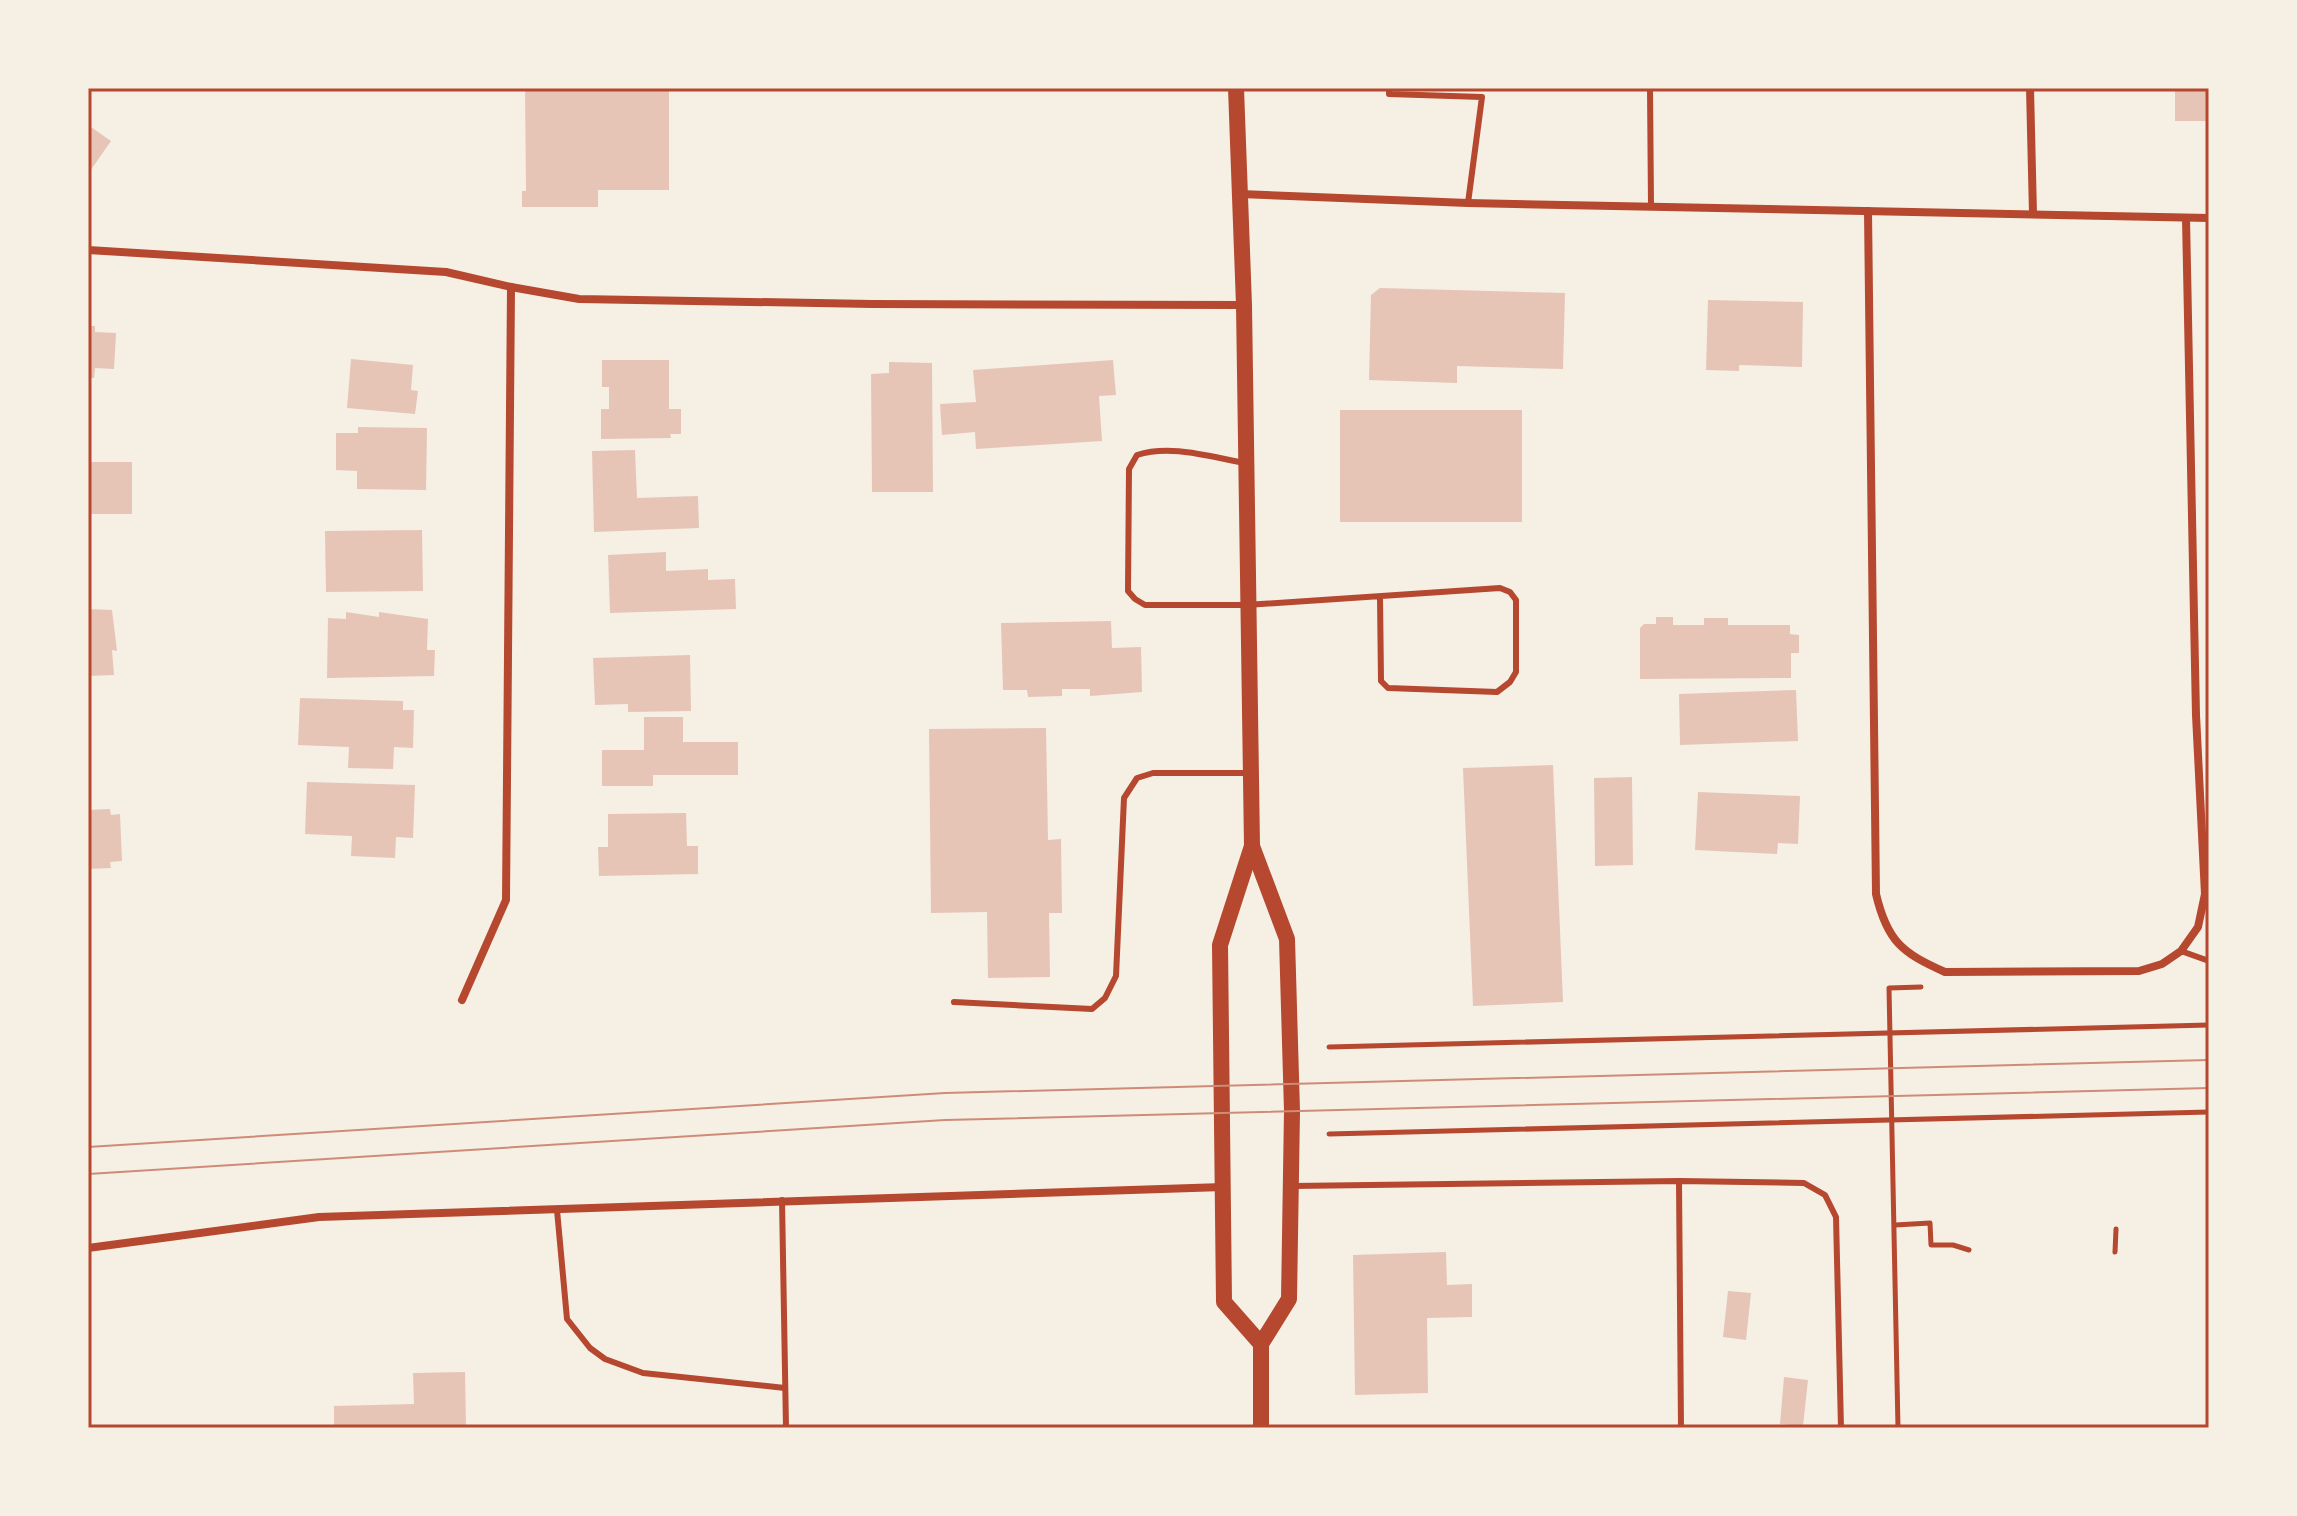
<svg xmlns="http://www.w3.org/2000/svg" width="2297" height="1516" viewBox="0 0 2297 1516" font-family="'Fira Sans',sans-serif">
<style>
.building{fill:#e6c5b7}
.lines{fill:none;stroke-linecap:round;stroke-linejoin:round}
.path{stroke:#b5482f;stroke-width:5}
.service{stroke:#b5482f;stroke-width:6}
.minor{stroke:#b5482f;stroke-width:8}
.secondary{stroke:#b5482f;stroke-width:16}
.tram{stroke:#cf8b77;stroke-width:2}
.neatline{fill:none;stroke:#b5482f;stroke-width:3}
</style>
<rect width="100%" height="100%" fill="#f6efe4"/>
<g class="building">
<polygon points="525,88 669,88 669,190 598,190 598,207 522,207 522,191 526,191"/>
<rect x="2175" y="88" width="34" height="33"/>
<polygon points="88,125 111,141 88,174"/>
<polygon points="1380,288 1565,293 1563,369 1457,366 1457,383 1369,380 1371,295"/>
<polygon points="1708,300 1803,302 1802,367 1739,365 1739,371 1706,370"/>
<polygon points="88,326 95,326 95,332 116,333 114,369 95,368 94,378 88,378"/>
<polygon points="351,359 413,365 411,390 418,391 415,414 347,408"/>
<polygon points="602,360 669,360 669,409 681,409 681,434 670,434 671,438 601,439 601,409 609,409 609,387 602,387"/>
<polygon points="1113,360 1116,395 1099,396 1102,441 976,449 975,432 942,435 940,404 976,402 973,370"/>
<polygon points="889,362 932,363 933,492 872,492 871,374 889,373"/>
<rect x="1340" y="410" width="182" height="112"/>
<polygon points="358,427 427,428 426,490 357,489 357,471 336,470 336,433 358,433"/>
<polygon points="635,450 637,498 698,496 699,528 594,532 592,451"/>
<rect x="88" y="462" width="44" height="52"/>
<polygon points="422,530 423,591 326,592 325,531"/>
<polygon points="666,552 666,571 708,569 708,580 735,579 736,609 610,613 608,555"/>
<polygon points="88,609 112,610 117,651 112,650 114,675 88,676"/>
<polygon points="346,612 379,617 379,612 428,619 427,650 435,650 434,676 327,678 328,618 346,619"/>
<polygon points="1656,617 1673,617 1673,625 1704,625 1704,618 1728,618 1728,625 1790,625 1790,634 1799,635 1799,653 1791,653 1791,678 1640,679 1640,628 1644,624 1656,624"/>
<polygon points="1111,621 1112,648 1141,647 1142,692 1090,696 1090,689 1062,689 1062,696 1028,697 1027,690 1003,690 1001,623"/>
<polygon points="690,655 691,711 628,712 628,704 595,705 593,658"/>
<polygon points="1796,690 1798,741 1680,745 1679,694"/>
<polygon points="300,698 403,701 403,710 414,710 413,748 394,747 393,769 348,768 349,747 298,745"/>
<polygon points="644,717 683,717 683,742 738,742 738,775 653,775 653,786 602,786 602,750 644,750"/>
<polygon points="1046,728 1048,840 1061,839 1062,913 1049,913 1050,977 988,978 987,912 931,913 929,729"/>
<polygon points="1553,765 1563,1002 1473,1006 1463,768"/>
<polygon points="1632,777 1633,865 1595,866 1594,778"/>
<polygon points="307,782 415,785 413,838 396,837 395,858 351,856 352,836 305,834"/>
<polygon points="1698,792 1800,796 1798,844 1778,843 1777,854 1695,850"/>
<polygon points="110,809 111,815 120,814 122,861 110,862 111,868 88,869 88,810"/>
<polygon points="686,813 687,846 698,846 698,874 599,876 598,847 608,847 608,814"/>
<polygon points="1446,1252 1447,1285 1472,1284 1472,1317 1427,1318 1428,1393 1355,1395 1353,1255"/>
<polygon points="1728,1291 1751,1293 1746,1340 1723,1337"/>
<polygon points="465,1372 466,1428 334,1428 334,1406 414,1404 413,1373"/>
<polygon points="1784,1377 1808,1380 1803,1426 1780,1424"/>
</g>
<g class="lines">
<g class="path">
<polyline points="1329,1047 2209,1025"/>
<polyline points="1329,1134 2209,1112"/>
<polyline points="1895,1225 1930,1223 1931,1245 1953,1245 1969,1250"/>
<polyline points="2115,1252 2116,1229"/>
<polyline points="1898,1428 1889,988 1921,987"/>
</g>
<g class="service">
<polyline points="1389,88 1389,94 1482,97 1468,203"/>
<polyline points="1650,88 1651,206"/>
<path d="M1245 463C1210 457 1171 444 1137 455L1129 469 1128 591 1135 599 1145 605H1246L1500 588 1510 592 1516 600V672L1510 682 1497 692 1388 688 1381 681 1380 597"/>
<polyline points="2181,951 2209,961"/>
<polyline points="954,1002 1092,1009 1105,998 1116,976 1124,798 1137,778 1153,773 1250,773"/>
<polyline points="1679,1181 1681,1428"/>
<polyline points="1292,1186 1679,1181 1804,1183 1825,1195 1836,1217 1841,1428"/>
<polyline points="782,1200 786,1428"/>
<polyline points="557,1210 567,1319 590,1348 605,1359 643,1373 785,1388"/>
</g>
<g class="minor">
<polyline points="2030,88 2033,214"/>
<polyline points="1240,194 1468,203 2209,218"/>
<path d="M1868 211 1876 894C1887 941 1902 953 1945 972L2139 971 2162 964 2181 951 2198 927 2205 894 2196 715 2186 218"/>
<polyline points="88,250 446,272 511,287 579,299 872,304 1244,305"/>
<polyline points="462,1000 506,900 511,287"/>
<polyline points="88,1248 319,1217 1223,1187"/>
</g>
<g class="secondary">
<polyline points="1236,88 1244,305 1252,846 1220,945 1224,1302 1261,1344"/>
<polyline points="1252,846 1287,939 1292,1111 1289,1299 1261,1344 1261,1428"/>
</g>
<g class="tram">
<polyline points="88,1147 945,1093 2209,1060"/>
<polyline points="88,1174 945,1120 2209,1088"/>
</g>
</g>
<rect width="2297" height="1516" fill="none" stroke="#f6efe4" stroke-width="180"/>
<rect x="90" y="90" width="2117" height="1336" class="neatline"/>
</svg>
